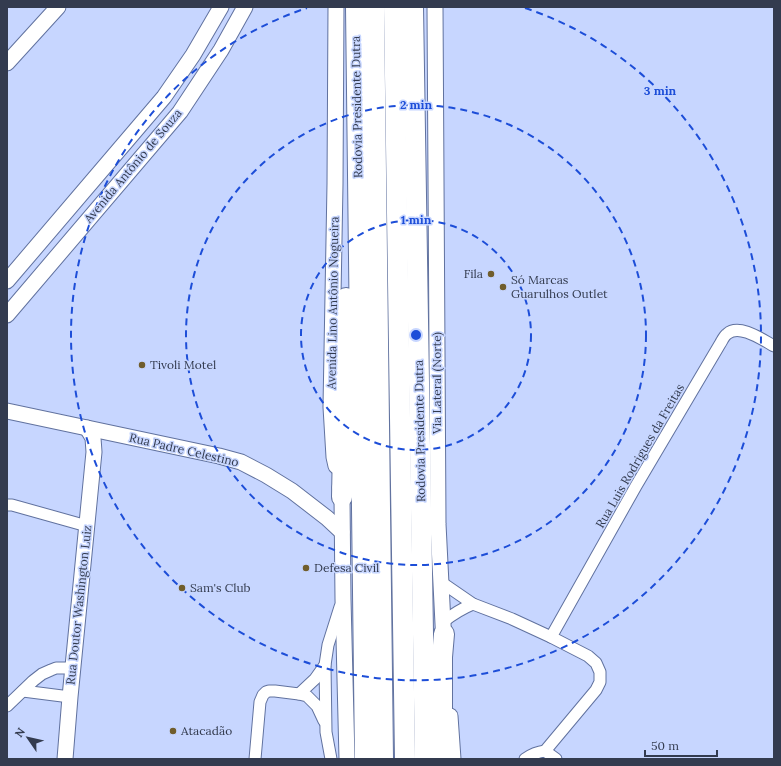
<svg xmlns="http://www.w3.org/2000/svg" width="781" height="766" viewBox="0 0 781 766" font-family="Lora,serif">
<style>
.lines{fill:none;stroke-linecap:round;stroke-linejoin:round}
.street-casing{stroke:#61729f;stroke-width:13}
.secondary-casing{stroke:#61729f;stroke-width:17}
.highway-casing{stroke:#61729f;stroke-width:22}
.street{stroke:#fff;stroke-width:11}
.secondary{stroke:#fff;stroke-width:15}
.highway{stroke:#fff;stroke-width:20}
.ring{fill:none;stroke:#1d4ed8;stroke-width:2;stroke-dasharray:7 5}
.poi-dot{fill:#705d2c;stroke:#c7d6ff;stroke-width:1.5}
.labels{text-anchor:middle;stroke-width:3;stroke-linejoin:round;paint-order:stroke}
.street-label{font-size:12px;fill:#333b4f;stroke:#c7d6ff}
.poi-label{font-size:12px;fill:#333b4f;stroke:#c7d6ff;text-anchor:start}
.centre{fill:#1d4ed8;stroke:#c7d6ff;stroke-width:2}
.ring-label{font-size:12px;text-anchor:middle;font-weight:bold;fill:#1d4ed8;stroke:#c7d6ff;stroke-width:3;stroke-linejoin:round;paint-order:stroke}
</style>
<rect width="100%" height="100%" fill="#c7d6ff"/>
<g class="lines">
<defs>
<g id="street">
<polyline points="7,505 12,505 87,526"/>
<path d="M441 582 473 604 512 619 551 637 588 656 596 663 600 672V682L596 690 545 751C537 752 532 754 525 759"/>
<path d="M443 622C453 614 461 609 473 604"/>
<path d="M551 637 636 486 720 344C722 341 724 336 727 334 739 323 763 340 774 346"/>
<polyline points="23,691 70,697"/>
<polyline points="299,694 315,679 325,665"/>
<polyline points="7,706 33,681 42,674 51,670 56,668 73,668"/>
<polyline points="545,751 556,759"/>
<polyline points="255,759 260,702 263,695 266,692 269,691 275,691 299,694 307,696 317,706 324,721"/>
<polyline points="331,759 326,732 325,665 328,645 340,607"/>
</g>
<g id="secondary">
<polyline points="435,7 438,524 444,644"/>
<polyline points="7,63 58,7"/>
<polyline points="7,281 164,97 193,55 221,7"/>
<polyline points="7,315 180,112 221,50 245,7"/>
<polyline points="7,411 219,456 241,462 266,475 292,491 327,518 342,532"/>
<polyline points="336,466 334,457 331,407 335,184 336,7"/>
<polyline points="340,487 342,497 343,599 347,759"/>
<polyline points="450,716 453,759"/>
<polyline points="65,759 70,697 94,452 93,438 87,428"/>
</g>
<g id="highway">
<polyline points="356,7 365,759"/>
<polyline points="374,7 383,759"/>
<polyline points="394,7 405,759"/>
<polyline points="413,7 425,759"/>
<polyline points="342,497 346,298"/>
<polyline points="440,759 442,723 442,657 444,634"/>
</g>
</defs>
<use href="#street" class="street-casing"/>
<use href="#secondary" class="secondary-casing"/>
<use href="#highway" class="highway-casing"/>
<use href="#street" class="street"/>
<use href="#secondary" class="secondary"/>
<use href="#highway" class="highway"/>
</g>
<g class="ring">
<circle cx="416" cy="335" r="115"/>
<circle cx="416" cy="335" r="230"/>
<path d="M525 8A345 345 0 1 1 307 8"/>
</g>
<g class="poi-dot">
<circle cx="491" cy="274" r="4"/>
<circle cx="503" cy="287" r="4"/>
<circle cx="142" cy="365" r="4"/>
<circle cx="306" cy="568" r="4"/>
<circle cx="182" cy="588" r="4"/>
<circle cx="173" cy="731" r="4"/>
</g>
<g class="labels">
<g class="street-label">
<text transform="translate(357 107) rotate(-91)" y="4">Rodovia Presidente Dutra</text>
<text transform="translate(133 166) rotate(-50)" y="4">Avenida Antônio de Souza</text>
<text transform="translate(333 303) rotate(-89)" y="4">Avenida Lino Antônio Nogueira</text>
<text transform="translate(437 383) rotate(-90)" y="4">Via Lateral (Norte)</text>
<text transform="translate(420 431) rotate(-91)" y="4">Rodovia Presidente Dutra</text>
<text transform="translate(184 450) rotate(13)" y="4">Rua Padre Celestino</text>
<text transform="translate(640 456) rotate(-60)" y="4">Rua Luis Rodrigues da Freitas</text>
<text transform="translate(79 605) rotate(-84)" y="4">Rua Doutor Washington Luiz</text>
</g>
<g class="poi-label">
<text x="483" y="278" text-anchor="end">Fila</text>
<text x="511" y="284">Só Marcas<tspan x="511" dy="14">Guarulhos Outlet</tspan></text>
<text x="150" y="369">Tivoli Motel</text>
<text x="314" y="572">Defesa Civil</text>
<text x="190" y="592">Sam's Club</text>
<text x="181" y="735">Atacadão</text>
</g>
</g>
<circle cx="416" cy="335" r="6" class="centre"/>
<g class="ring-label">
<text x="660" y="95">3 min</text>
<text x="416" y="109">2 min</text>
<text x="416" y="224">1 min</text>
</g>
<rect width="781" height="766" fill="none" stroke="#333b4f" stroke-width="16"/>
<g transform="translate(28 738) rotate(304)" stroke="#c7d6ff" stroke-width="3" paint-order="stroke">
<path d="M0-3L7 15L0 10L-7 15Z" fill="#333b4f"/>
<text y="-6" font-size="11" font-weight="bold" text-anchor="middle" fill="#333b4f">N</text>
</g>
<path d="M645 750v6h72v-6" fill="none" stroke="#333b4f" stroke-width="2"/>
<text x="651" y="750" font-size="12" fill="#333b4f" stroke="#c7d6ff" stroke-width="3" paint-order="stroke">50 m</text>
</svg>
